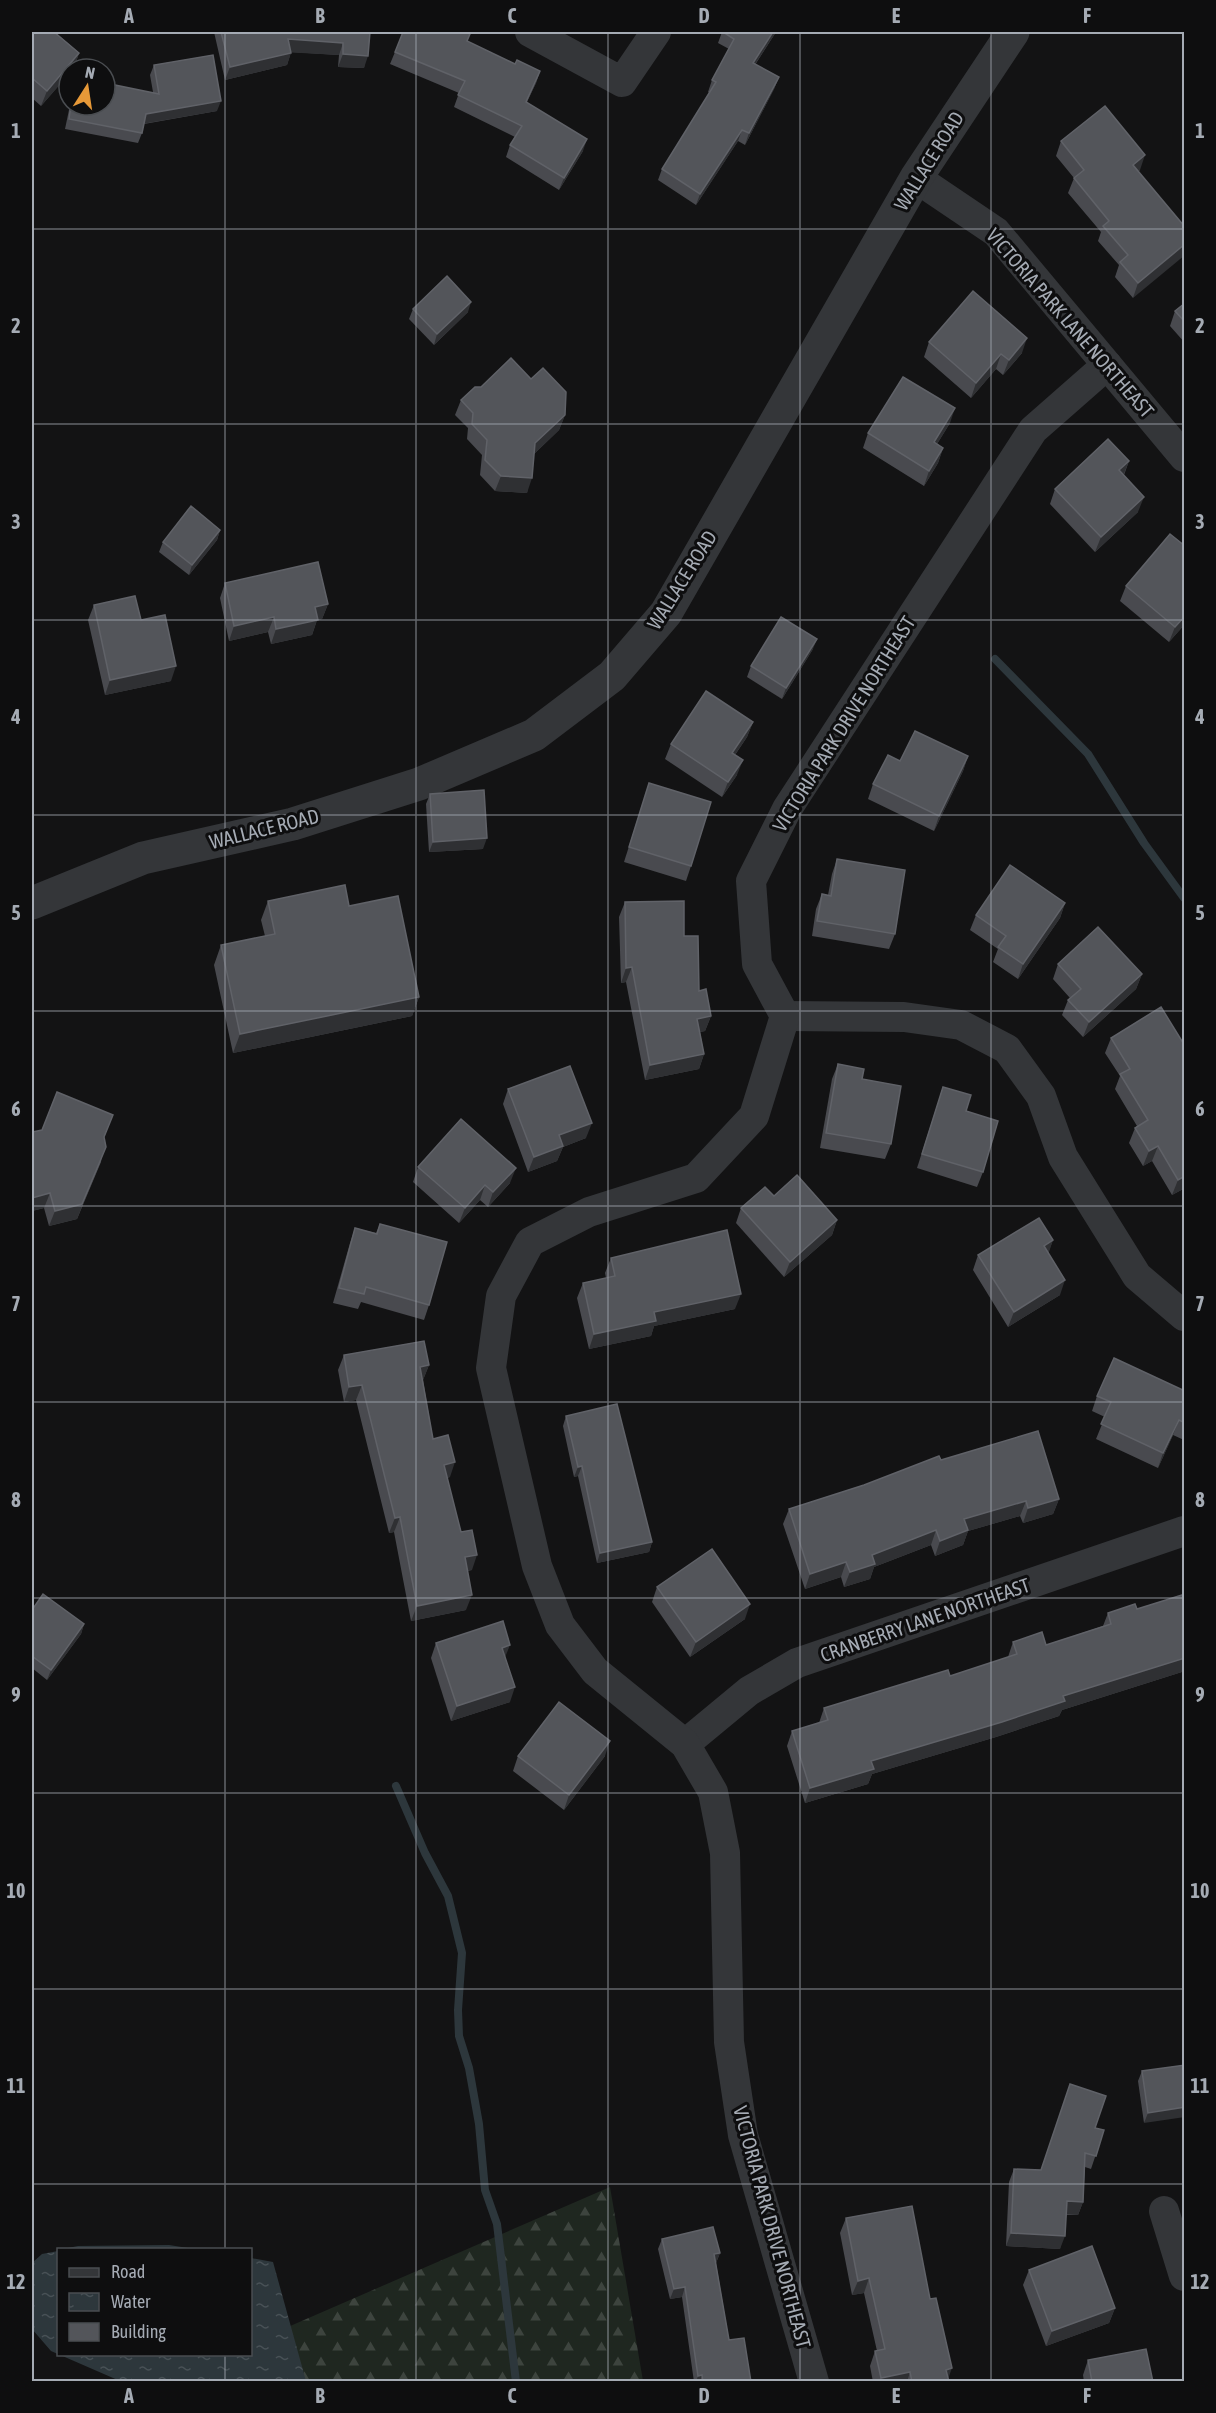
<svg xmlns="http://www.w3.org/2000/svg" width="1216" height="2413" viewBox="0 0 1216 2413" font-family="'Asap Condensed',sans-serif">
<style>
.forest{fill:url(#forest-firs)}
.water{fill:url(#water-ripples)}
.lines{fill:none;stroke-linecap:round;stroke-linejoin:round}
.stream{stroke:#2d373c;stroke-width:8}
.minor{stroke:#343639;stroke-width:30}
.tertiary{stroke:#343639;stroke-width:33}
.wall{fill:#494a4f}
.shaded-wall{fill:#2f3033}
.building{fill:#53555a;stroke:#606268;stroke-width:1.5}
.grid{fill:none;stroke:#a5abb4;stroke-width:1.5;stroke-opacity:0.55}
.labels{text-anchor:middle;stroke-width:6;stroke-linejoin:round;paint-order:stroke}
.street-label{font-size:20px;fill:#a5abb4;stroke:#0e0e0f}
.neatline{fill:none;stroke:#a5abb4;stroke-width:2}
.grid-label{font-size:20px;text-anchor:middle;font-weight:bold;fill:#a5abb4}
</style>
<defs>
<pattern id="forest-firs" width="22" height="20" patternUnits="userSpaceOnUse" patternTransform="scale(1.5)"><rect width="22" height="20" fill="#1f2720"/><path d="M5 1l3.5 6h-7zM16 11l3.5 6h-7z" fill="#3d443e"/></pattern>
<pattern id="water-ripples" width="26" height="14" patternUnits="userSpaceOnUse" patternTransform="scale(1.5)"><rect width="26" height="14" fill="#2d373c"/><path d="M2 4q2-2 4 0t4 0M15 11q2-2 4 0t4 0" fill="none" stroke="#485156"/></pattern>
</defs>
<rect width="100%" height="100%" fill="#131314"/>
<polygon class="forest" points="610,2187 643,2381 163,2382 250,2354 251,2343"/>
<g class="water">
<polygon points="169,2245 194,2249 63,2249 78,2246"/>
<polygon points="58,2251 58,2354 250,2354 251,2258 273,2262 306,2381 120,2381 51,2351 32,2329 32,2263 42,2254"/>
</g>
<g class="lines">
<g class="stream">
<polyline points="995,659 1088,754 1144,843 1184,898"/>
<polyline points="396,1786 425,1853 448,1896 462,1953 458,2010 459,2036 469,2068 479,2124 485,2190 497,2224 516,2382"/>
</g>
<g class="minor">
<polyline points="530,32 622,82 656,32"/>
<polyline points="916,178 996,232 1184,457"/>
<polyline points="785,1016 904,1017 961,1025 1007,1049 1041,1096 1063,1157 1137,1276 1184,1316"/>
<polyline points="685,1744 749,1691 797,1663 1184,1531"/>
<polyline points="1164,2211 1184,2276"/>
<polyline points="814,2382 743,2135 729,2042 725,1853 713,1792 685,1744 595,1671 560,1625 537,1566 491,1368 501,1296 530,1242 589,1212 696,1178 754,1116 785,1016 757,964 751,881 787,809 1033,430 1107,365"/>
</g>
<polyline class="tertiary" points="32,903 143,858 293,824 419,784 534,735 612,676 666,613 916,178 1013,32"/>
</g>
<g class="wall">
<polygon points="32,32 55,32 79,53 74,68 41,106 32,98"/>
<polygon points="214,32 370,32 364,68 338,67 339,55 291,52 287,65 225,80"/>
<polygon points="722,32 776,32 755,65 779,77 774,89 745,145 738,141 696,205 658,180 662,169 710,93 708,92 712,80 729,49 718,43"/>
<polygon points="467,41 515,64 540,71 536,83 527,102 583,151 559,190 506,157 510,145 515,137 454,107 459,93 390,64 395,52"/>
<polygon points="154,65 217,111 144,124 142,133 138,143 65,129 70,105 105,105 153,92 150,75"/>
<polygon points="1061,141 1140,170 1138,172 1185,227 1133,298 1115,277 1119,265 1098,241 1101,232 1068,193 1074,178 1056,156"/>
<polygon points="1185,303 1185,343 1170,326 1175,311"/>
<polygon points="413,309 468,312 434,345 409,319"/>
<polygon points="929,342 1022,353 1003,375 996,369 971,398 924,357"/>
<polygon points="461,400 565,415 559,430 534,454 527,493 495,491 480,475 482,455 467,439 468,428 455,415"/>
<polygon points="950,423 937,444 943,448 938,463 924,486 863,448 868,433"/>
<polygon points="1129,461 1124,475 1138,512 1095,552 1050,504 1055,489"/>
<polygon points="220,530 217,540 189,575 159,552 163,542"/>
<polygon points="1185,546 1185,624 1169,642 1120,601 1126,586"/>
<polygon points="225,583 328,604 322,619 317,620 312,635 271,644 268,632 229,641 220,598"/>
<polygon points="94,605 141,620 171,681 105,695 88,620"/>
<polygon points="813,649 782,699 747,677 751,666"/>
<polygon points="753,722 747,737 735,755 737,775 722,797 665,759 671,744"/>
<polygon points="968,756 963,771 934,831 868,799 873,784 900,761"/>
<polygon points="649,783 691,866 686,881 624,862"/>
<polygon points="430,794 483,849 429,852 426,804"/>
<polygon points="837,859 895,934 889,949 812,936 816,909 822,894 828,895 832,874"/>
<polygon points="268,901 349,906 419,997 412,1016 233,1053 214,965 221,945 265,936 261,920"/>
<polygon points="625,902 684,936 699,991 711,1016 705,1031 700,1032 704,1054 699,1069 645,1080 626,982 621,983 619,917"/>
<polygon points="1065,903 1060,918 1018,979 993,962 998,949 970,930 976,915"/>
<polygon points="1058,964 1142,974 1136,989 1083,1037 1062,1015 1068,1000 1070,998 1053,979"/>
<polygon points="1111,1038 1185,1046 1185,1188 1172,1195 1152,1161 1143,1166 1129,1143 1135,1128 1137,1126 1115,1089 1120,1076 1105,1053"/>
<polygon points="838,1064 862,1079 891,1144 885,1159 820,1148 832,1079"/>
<polygon points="943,1087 966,1111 983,1172 977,1187 917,1168"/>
<polygon points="508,1089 586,1138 563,1147 557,1161 528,1172 503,1104"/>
<polygon points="32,1132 104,1138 101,1162 77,1219 49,1226 44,1208 32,1211"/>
<polygon points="418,1167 510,1183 488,1207 480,1200 459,1223 413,1182"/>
<polygon points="774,1196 837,1220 832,1235 784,1277 736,1223 741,1208"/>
<polygon points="380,1224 429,1305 424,1320 361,1302 358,1309 333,1303 350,1243 355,1228 376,1233"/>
<polygon points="1053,1240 1048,1253 1060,1295 1008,1327 973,1270 978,1255"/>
<polygon points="611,1258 735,1309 654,1326 651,1336 589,1349 577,1298 583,1283 606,1278 605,1273"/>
<polygon points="344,1355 429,1365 423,1380 433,1439 450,1477 447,1478 461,1532 472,1570 467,1571 466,1610 411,1621 394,1532 389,1533 356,1400 344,1402 338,1370"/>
<polygon points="1185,1391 1185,1439 1184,1440 1173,1435 1158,1468 1096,1439 1105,1417 1092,1411 1097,1396"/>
<polygon points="566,1416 652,1542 649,1552 597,1563 578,1476 574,1477 563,1426"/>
<polygon points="941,1460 1059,1499 1053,1514 1023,1523 1020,1516 968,1531 963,1545 935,1556 931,1545 874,1567 870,1579 844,1587 841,1577 805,1589 783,1524 789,1509"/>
<polygon points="657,1587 745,1619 690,1657 652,1602"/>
<polygon points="1185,1594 1185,1671 1062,1710 1059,1716 996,1737 872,1774 868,1784 805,1803 787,1746 792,1731 819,1723 824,1708 950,1676 1008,1657 1013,1642 1046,1645 1103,1626 1108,1613 1137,1609"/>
<polygon points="32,1610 84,1624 81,1634 47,1680 32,1668"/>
<polygon points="436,1643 505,1657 510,1702 451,1721 431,1658"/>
<polygon points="518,1756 605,1756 564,1810 513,1771"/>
<polygon points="1185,2065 1144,2123 1138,2081 1142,2071"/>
<polygon points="1095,2128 1104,2130 1091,2169 1085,2167 1083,2202 1078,2215 1066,2215 1060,2249 1006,2246 1009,2182 1014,2169 1041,2170"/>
<polygon points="846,2218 930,2299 949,2382 873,2382 870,2366 875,2351 877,2351 864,2293 852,2295 840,2233"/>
<polygon points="662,2239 720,2253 716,2263 729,2340 751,2382 694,2382 682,2297 670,2299 658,2249"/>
<polygon points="1029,2270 1115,2308 1109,2323 1046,2346 1023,2285"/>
<polygon points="1088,2360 1153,2382 1084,2382 1083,2375"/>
</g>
<g class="shaded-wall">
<polygon points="773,32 776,32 748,75 753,63"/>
<polygon points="288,39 343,43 339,55 283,52"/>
<polygon points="79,53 74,68 73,69 69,69 69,74 41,106 47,91"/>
<polygon points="291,53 287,65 225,80 230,67"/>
<polygon points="343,54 368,56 364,68 338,67"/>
<polygon points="540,71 536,83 521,114 526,102"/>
<polygon points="779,77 774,89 745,145 749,133"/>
<polygon points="221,101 217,111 142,124 146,114"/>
<polygon points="742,130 738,141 696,205 700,194"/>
<polygon points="587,139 583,151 559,190 564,178"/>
<polygon points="1145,155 1140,170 1128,180 1133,165"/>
<polygon points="1185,244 1185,255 1133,298 1138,283"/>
<polygon points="471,302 468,312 434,345 437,334"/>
<polygon points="1027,338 1022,353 1003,375 1009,360"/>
<polygon points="1001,354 996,369 971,398 976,383"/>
<polygon points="955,408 950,423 929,457 934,442"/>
<polygon points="565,415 559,430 530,458 535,443"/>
<polygon points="943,448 938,463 924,486 929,471"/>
<polygon points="1129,461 1123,476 1119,470"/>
<polygon points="501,476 532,478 527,493 495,491"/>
<polygon points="1144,497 1138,512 1095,552 1101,537"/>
<polygon points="220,530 217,540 189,575 192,565"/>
<polygon points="328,604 322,619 317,620 312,635 271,644 276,629 315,607"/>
<polygon points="1185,616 1185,624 1169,642 1175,627"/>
<polygon points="274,617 268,632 229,641 234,626"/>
<polygon points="817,639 813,649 782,699 786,688"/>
<polygon points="176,666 171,681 105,695 110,680"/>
<polygon points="753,722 747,737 726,768 732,753"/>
<polygon points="968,756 963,771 934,831 939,816"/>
<polygon points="743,760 737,775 722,797 728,782"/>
<polygon points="487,838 483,849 429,852 433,842"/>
<polygon points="1065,903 1060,918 1018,979 1023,964"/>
<polygon points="632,967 626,982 621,983 626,968"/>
<polygon points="1142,974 1136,989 1083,1037 1089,1022"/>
<polygon points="419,997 412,1016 233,1053 240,1034"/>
<polygon points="711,1016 705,1031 692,1034 697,1019"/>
<polygon points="704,1054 699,1069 645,1080 650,1065"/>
<polygon points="592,1123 586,1138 563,1147 557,1161 528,1172 534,1157 559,1135"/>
<polygon points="1158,1146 1152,1161 1143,1166 1149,1151"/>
<polygon points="106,1147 77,1219 49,1226 55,1211"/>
<polygon points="516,1168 510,1183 488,1207 493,1192"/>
<polygon points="1185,1176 1185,1188 1172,1195 1178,1180"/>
<polygon points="485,1185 480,1200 459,1223 465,1208"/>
<polygon points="50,1193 44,1208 32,1211 32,1198"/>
<polygon points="837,1220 832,1235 784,1277 790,1262"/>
<polygon points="1053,1240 1048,1255 1044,1246"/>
<polygon points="1065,1280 1060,1295 1008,1327 1014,1312"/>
<polygon points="741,1294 735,1309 654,1326 651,1336 589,1349 594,1334 654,1312"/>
<polygon points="429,1365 423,1380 415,1382 420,1367"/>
<polygon points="362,1385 356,1400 344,1402 349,1387"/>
<polygon points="1179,1420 1173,1435 1158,1468 1163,1453"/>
<polygon points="455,1462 450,1477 438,1480 444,1465"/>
<polygon points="582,1466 578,1476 574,1477 578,1467"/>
<polygon points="1059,1499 1053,1514 1023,1523 1028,1508"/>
<polygon points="1026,1501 1020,1516 968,1531 963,1545 935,1556 940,1541 964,1519"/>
<polygon points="400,1517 394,1532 389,1533 395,1518"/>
<polygon points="936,1530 931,1545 874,1567 870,1579 844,1587 850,1572 872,1555"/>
<polygon points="652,1542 649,1552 597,1563 600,1553"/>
<polygon points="477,1555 472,1570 459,1572 465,1557"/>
<polygon points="846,1562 841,1577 805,1589 810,1574"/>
<polygon points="472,1595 466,1610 411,1621 417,1606"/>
<polygon points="750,1604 745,1619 690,1657 696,1642"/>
<polygon points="84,1624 81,1634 47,1680 51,1670"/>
<polygon points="510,1645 504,1660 502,1648"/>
<polygon points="1185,1658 1185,1671 1062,1710 1059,1716 996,1737 872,1774 868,1784 805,1803 810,1788 871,1761 1063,1696"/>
<polygon points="515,1687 510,1702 451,1721 457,1706"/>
<polygon points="610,1741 605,1756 564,1810 569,1795"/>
<polygon points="1185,2107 1185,2117 1144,2123 1148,2113"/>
<polygon points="1067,2201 1083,2202 1078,2215 1062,2214"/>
<polygon points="1011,2233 1065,2236 1060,2249 1006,2246"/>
<polygon points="720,2253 716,2263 714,2254"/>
<polygon points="869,2278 864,2293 852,2295 858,2281"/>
<polygon points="685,2287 682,2297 670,2299 674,2289"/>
<polygon points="1115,2308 1109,2323 1046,2346 1052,2331"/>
<polygon points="952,2368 947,2382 946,2370"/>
<polygon points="910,2372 907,2382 880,2382 881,2378"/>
<polygon points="702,2375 700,2382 696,2382 698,2376"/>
</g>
<g class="building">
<polygon points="32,32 54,32 79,53 47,91 32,78"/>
<polygon points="221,32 370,32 368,56 343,54 343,43 288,39 291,53 230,67"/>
<polygon points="403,32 464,32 470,34 467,41 515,64 517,60 540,71 526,102 587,139 564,178 510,145 522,126 458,95 465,81 395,52"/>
<polygon points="723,32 773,32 753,63 779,77 749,133 742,130 700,194 662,169 716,82 712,80 734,39"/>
<polygon points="213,55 221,101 146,114 142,133 69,119 71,105 105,105 105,83 159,94 154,65"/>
<polygon points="1105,106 1145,155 1133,165 1185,227 1185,244 1138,283 1120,262 1128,255 1103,226 1109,221 1074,178 1084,170 1061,141"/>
<polygon points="447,276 471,302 437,334 413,309"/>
<polygon points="973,291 1027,338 1009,360 1001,354 976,383 929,342"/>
<polygon points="1185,303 1185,322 1175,311"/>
<polygon points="511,358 531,379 543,368 566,392 565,415 535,443 532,478 501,476 485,460 487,440 472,424 473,413 461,400 475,387 481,387"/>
<polygon points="903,377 955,408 934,442 943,448 929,471 868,433"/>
<polygon points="1108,439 1129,461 1119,470 1144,497 1101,537 1055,489"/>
<polygon points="191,506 220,530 192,565 163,542"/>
<polygon points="1170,534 1185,546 1185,616 1175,627 1126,586"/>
<polygon points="318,562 328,604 315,607 318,620 276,629 274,617 234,626 225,583"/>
<polygon points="135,596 141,620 165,615 176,666 110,680 94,605"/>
<polygon points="781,617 817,639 786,688 751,666"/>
<polygon points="706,691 753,722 732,753 743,760 728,782 671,744"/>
<polygon points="915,731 968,756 939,816 873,784 888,755 900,761"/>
<polygon points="649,783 711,802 691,866 629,847"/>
<polygon points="484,790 487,838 433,842 430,794"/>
<polygon points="837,859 905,870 895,934 817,921 822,894 831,896"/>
<polygon points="1010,865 1065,903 1023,964 998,947 1006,936 976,915"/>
<polygon points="345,885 349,906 398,896 419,997 240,1034 221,945 275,934 268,901"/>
<polygon points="684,901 684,936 698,936 699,991 706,989 711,1016 697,1019 704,1054 650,1065 632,967 626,968 625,902"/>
<polygon points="1098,927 1142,974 1089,1022 1068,1000 1081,989 1058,964"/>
<polygon points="1161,1007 1185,1046 1185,1068 1183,1069 1185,1072 1185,1176 1178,1180 1158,1146 1149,1151 1135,1128 1148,1120 1120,1074 1130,1069 1111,1038"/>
<polygon points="838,1064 864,1069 862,1079 901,1086 891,1144 826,1133"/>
<polygon points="570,1066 592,1123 559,1135 563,1146 534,1157 508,1089"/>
<polygon points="943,1087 971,1095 966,1111 998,1121 983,1172 922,1154"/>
<polygon points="57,1092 113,1115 104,1137 106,1147 82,1204 55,1211 50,1193 32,1198 32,1132 42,1130"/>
<polygon points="461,1119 516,1168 493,1192 485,1185 465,1208 418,1167"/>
<polygon points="797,1175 837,1220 790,1262 741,1208 765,1187 774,1196"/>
<polygon points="1039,1218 1053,1240 1044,1246 1065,1280 1014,1312 978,1255"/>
<polygon points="380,1224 447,1242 429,1305 366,1287 364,1294 339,1288 355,1228 377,1234"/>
<polygon points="727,1230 741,1294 654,1312 656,1321 594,1334 583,1283 615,1276 611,1258"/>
<polygon points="424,1341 429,1365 420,1367 433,1439 448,1435 455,1462 444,1465 461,1532 472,1530 477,1555 465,1557 472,1595 417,1606 400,1517 395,1518 362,1385 349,1387 344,1355"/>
<polygon points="1114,1358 1185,1391 1185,1423 1179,1420 1163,1453 1101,1424 1111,1402 1097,1396"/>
<polygon points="617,1404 652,1542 600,1553 582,1466 578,1467 566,1416"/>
<polygon points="1038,1431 1059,1499 1028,1508 1026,1501 964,1519 968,1530 940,1541 936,1530 872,1555 875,1564 850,1572 846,1562 810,1574 789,1509 864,1485 939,1456 941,1460"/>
<polygon points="712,1549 750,1604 696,1642 657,1587"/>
<polygon points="43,1594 84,1624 51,1670 32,1656 32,1610"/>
<polygon points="1185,1594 1185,1658 1063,1696 1065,1701 1002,1722 871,1761 874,1769 810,1788 792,1731 828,1720 824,1708 948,1670 950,1676 1017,1654 1013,1642 1042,1632 1046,1645 1111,1624 1108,1613 1135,1604 1137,1609"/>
<polygon points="503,1621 510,1645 502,1648 515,1687 457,1706 436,1643"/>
<polygon points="559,1702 610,1741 569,1795 518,1756"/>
<polygon points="1185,2065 1185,2107 1148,2113 1142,2071"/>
<polygon points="1070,2084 1106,2096 1095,2128 1104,2130 1096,2156 1085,2153 1083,2202 1067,2201 1065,2236 1011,2233 1014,2169 1041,2170"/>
<polygon points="912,2206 930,2299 936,2298 952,2368 946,2370 949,2382 912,2382 910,2372 881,2378 875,2351 885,2349 869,2278 858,2281 846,2218"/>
<polygon points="713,2227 720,2253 714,2254 729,2340 744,2338 751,2382 703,2382 702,2375 698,2376 685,2287 674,2289 662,2239"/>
<polygon points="1092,2246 1115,2308 1052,2331 1029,2270"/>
<polygon points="1146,2349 1153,2382 1092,2382 1088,2360"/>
</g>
<path class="grid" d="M225 32V2250M416 32V2382M608 32V2382M800 32V2382M991 32V2382M32 229H1184M32 424H1184M32 620H1184M32 815H1184M32 1011H1184M32 1206H1184M32 1402H1184M32 1598H1184M32 1793H1184M32 1989H1184M32 2184H1184M225 2354V2382"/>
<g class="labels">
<g class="street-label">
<text transform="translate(929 161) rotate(-58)" y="7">WALLACE ROAD</text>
<text transform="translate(1070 323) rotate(49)" y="7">VICTORIA PARK LANE NORTHEAST</text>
<text transform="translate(682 580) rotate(-58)" y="7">WALLACE ROAD</text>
<text transform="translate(844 724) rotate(-58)" y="7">VICTORIA PARK DRIVE NORTHEAST</text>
<text transform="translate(264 829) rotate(-14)" y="7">WALLACE ROAD</text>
<text transform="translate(925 1620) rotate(-19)" y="7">CRANBERRY LANE NORTHEAST</text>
<text transform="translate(772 2227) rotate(75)" y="7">VICTORIA PARK DRIVE NORTHEAST</text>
</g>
</g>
<rect width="1216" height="2413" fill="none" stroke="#0e0e0f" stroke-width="66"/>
<rect x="57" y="2248" width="195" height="108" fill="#0e0e0f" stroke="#4a4d51" stroke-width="1.5"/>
<rect x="69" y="2268" width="30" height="9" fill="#343639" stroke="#4a4d51" stroke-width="1.5"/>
<text x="111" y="2278" font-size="18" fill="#a5abb4">Road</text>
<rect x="69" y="2293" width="30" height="18" fill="url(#water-ripples)" stroke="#4a4d51" stroke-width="1.5"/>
<text x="111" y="2308" font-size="18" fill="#a5abb4">Water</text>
<rect x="69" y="2323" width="30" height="18" fill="#53555a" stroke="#4a4d51" stroke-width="1.5"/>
<text x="111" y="2338" font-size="18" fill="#a5abb4">Building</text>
<g transform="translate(87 87) rotate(12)"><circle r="28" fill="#0e0e0f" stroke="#4a4d51" stroke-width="1.5"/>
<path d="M0-4.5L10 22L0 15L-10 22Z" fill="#e79938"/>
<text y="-9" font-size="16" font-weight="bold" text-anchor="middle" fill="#a5abb4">N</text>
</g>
<rect x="33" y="33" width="1150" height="2347" class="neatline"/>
<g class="grid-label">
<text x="129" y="23">A</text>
<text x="320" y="23">B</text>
<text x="512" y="23">C</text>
<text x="704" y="23">D</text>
<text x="896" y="23">E</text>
<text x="1087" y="23">F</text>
<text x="16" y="138">1</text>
<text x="1200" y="138">1</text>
<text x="16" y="333">2</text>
<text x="1200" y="333">2</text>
<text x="16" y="529">3</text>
<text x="1200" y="529">3</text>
<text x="16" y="724">4</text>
<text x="1200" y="724">4</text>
<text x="16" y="920">5</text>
<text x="1200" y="920">5</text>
<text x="16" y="1116">6</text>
<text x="1200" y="1116">6</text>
<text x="16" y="1311">7</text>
<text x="1200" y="1311">7</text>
<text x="16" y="1507">8</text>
<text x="1200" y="1507">8</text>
<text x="16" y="1702">9</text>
<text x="1200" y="1702">9</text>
<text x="16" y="1898">10</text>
<text x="1200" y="1898">10</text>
<text x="16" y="2093">11</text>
<text x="1200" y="2093">11</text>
<text x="16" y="2289">12</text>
<text x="1200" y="2289">12</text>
<text x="129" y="2403">A</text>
<text x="320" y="2403">B</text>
<text x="512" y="2403">C</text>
<text x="704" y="2403">D</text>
<text x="896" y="2403">E</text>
<text x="1087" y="2403">F</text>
</g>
</svg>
